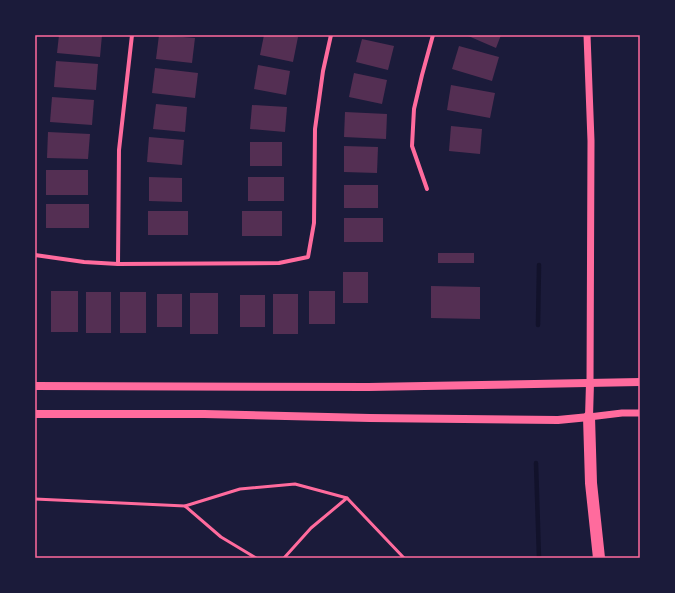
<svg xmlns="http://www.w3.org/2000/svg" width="675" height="593" viewBox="0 0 675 593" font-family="'Archivo Narrow',sans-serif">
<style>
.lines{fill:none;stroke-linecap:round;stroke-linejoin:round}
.stream{stroke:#12122b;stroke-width:4.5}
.building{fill:#542f53}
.service{stroke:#ff6b9d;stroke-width:3}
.minor{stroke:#ff6b9d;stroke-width:4}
.tertiary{stroke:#ff6b9d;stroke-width:7}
.secondary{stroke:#ff6b9d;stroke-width:8}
.motorway{stroke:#ff6b9d;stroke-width:12}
.neatline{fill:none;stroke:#ff6b9d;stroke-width:1.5}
</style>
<rect width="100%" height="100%" fill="#1b1b3a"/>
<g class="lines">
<g class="stream">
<polyline points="538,325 539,265"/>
<polyline points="536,463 539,558"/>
</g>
</g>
<g class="building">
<polygon points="59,35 102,35 100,57 57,53"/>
<polygon points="159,35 195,38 192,63 156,59"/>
<polygon points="264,35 288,35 298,37 293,62 260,55"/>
<polygon points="466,35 501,35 496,48"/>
<polygon points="362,39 394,46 388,70 356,62"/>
<polygon points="459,46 499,57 492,81 452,69"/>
<polygon points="56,61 98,64 96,90 54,87"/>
<polygon points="258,65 290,71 286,95 254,89"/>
<polygon points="155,68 198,73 195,98 152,93"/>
<polygon points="354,73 387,80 382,104 349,97"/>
<polygon points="451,85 495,93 490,118 447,110"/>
<polygon points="52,97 94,100 92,125 50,122"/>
<polygon points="156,104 187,107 185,132 153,129"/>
<polygon points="252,105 287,107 285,132 250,129"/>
<polygon points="345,112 387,114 386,139 344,137"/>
<polygon points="451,126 482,129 480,154 449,151"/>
<polygon points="48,132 90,134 88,159 47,158"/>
<polygon points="149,137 184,140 182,165 147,162"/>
<rect x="250" y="142" width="32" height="24"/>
<polygon points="344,146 378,147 377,173 344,172"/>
<rect x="46" y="170" width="42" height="25"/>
<polygon points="149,177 182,178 182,202 149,201"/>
<rect x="248" y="177" width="36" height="24"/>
<rect x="344" y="185" width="34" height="23"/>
<rect x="46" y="204" width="43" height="24"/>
<rect x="148" y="211" width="40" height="24"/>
<rect x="242" y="211" width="40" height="25"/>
<rect x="344" y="218" width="39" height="24"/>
<rect x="438" y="253" width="36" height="10"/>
<rect x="343" y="272" width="25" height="31"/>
<polygon points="431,286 480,287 480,319 431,318"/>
<rect x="51" y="291" width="27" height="41"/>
<rect x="309" y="291" width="26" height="33"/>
<rect x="86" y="292" width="25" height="41"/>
<rect x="120" y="292" width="26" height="41"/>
<rect x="190" y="293" width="28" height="41"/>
<rect x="157" y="294" width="25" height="33"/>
<rect x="273" y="294" width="25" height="40"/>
<rect x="240" y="295" width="25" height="32"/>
</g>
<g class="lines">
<g class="service">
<polyline points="347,498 404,558"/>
<polyline points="35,499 185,506 240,489 295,484 347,498 311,528 284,558"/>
<polyline points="185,506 221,537 256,558"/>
</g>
<g class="minor">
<polyline points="427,189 412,146 414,109 422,75 433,35"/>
<polyline points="35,255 84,262 118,264 279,263 308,257 314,223 315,129 323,71 331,35"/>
<polyline points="118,264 119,150 132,35"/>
</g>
<g class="tertiary">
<polyline points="587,35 591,141 590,383"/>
<polyline points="589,417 622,413 640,413"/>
</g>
<g class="secondary">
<polyline points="35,386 368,387 640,382"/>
<polyline points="35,414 204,414 370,418 558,420 589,417 590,383"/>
</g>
<polyline class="motorway" points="589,417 591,483 599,558"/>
</g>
<rect width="675" height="593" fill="none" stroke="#1b1b3a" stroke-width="72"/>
<rect x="36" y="36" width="603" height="521" class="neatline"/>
</svg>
